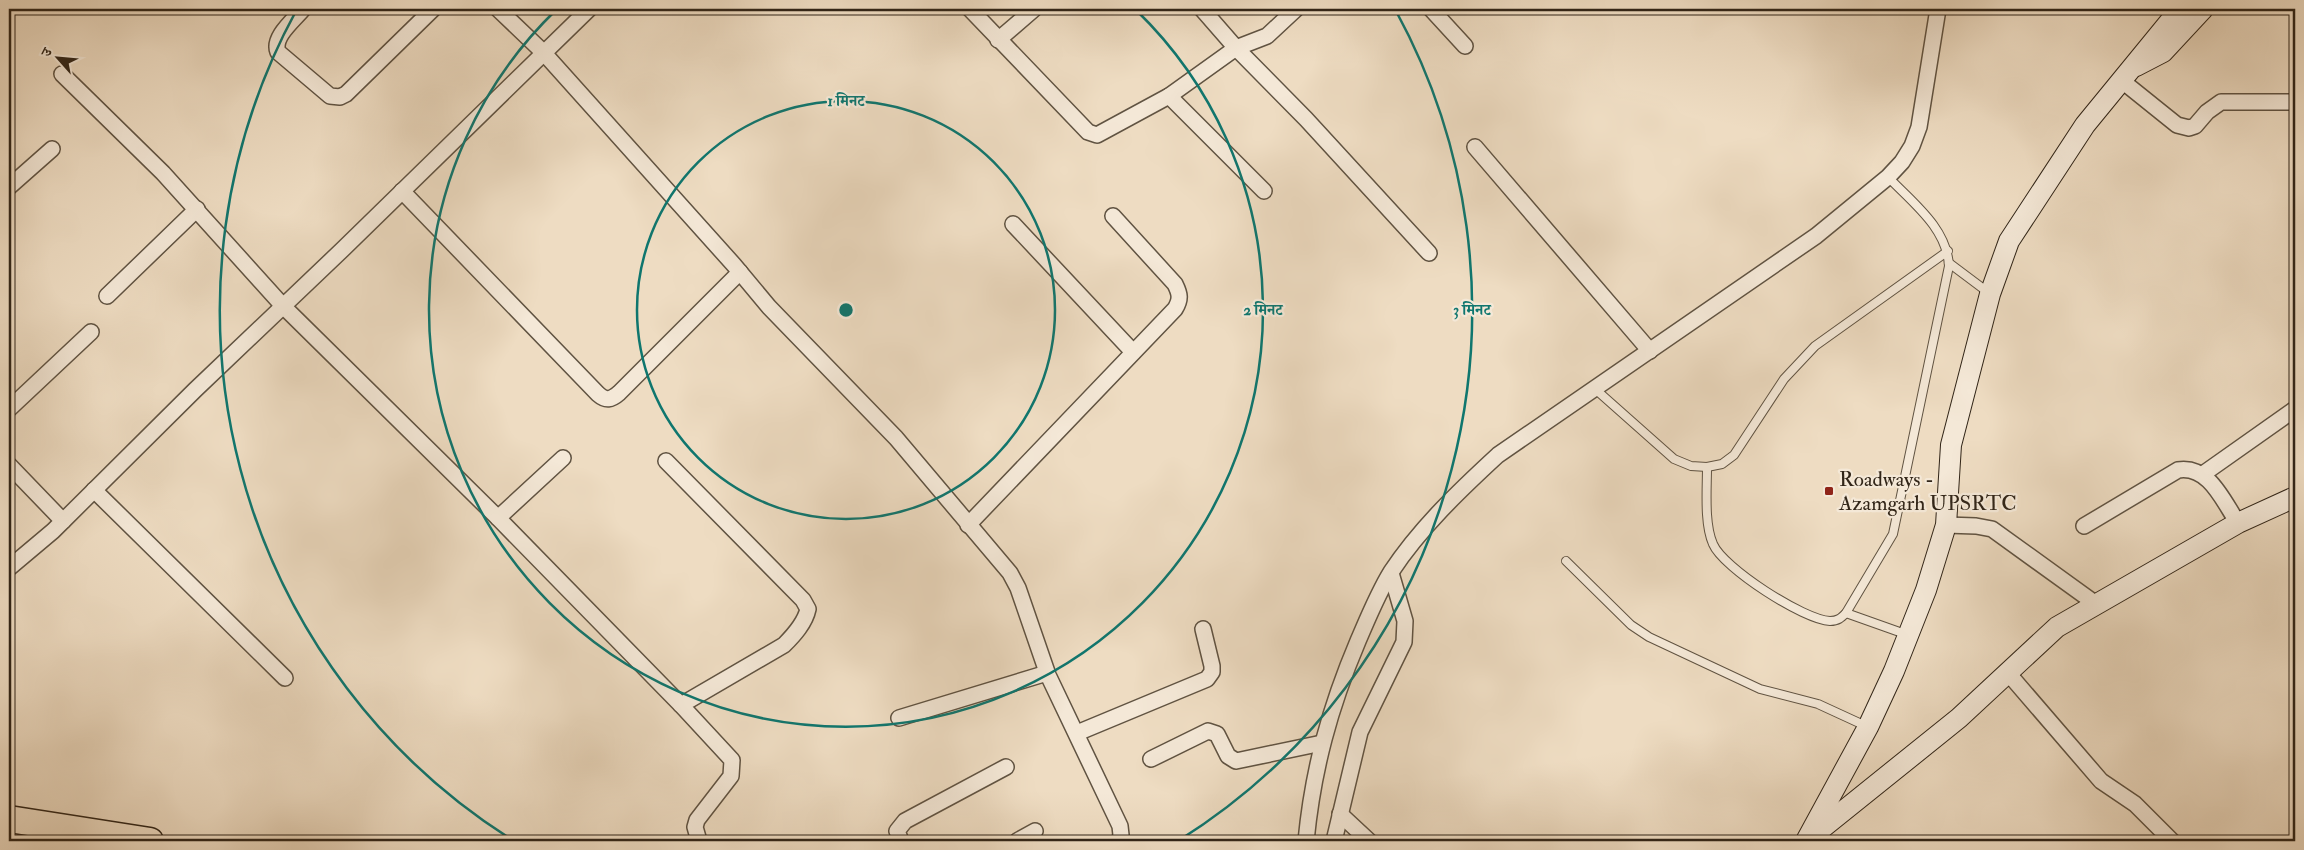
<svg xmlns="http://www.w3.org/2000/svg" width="2304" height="850" viewBox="0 0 2304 850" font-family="'IM FELL Double Pica','Noto Serif Devanagari',serif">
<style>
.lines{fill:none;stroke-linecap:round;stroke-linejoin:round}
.lane-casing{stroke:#605342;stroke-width:10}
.street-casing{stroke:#605342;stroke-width:18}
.secondary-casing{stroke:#312518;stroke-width:22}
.highway-casing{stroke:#312518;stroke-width:29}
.lane{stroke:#f4e8d7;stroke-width:8}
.street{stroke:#f4e8d7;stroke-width:15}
.secondary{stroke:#f4e8d7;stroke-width:20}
.highway{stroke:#eedcc2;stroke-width:26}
.ring{fill:none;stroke:#0f766e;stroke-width:2.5}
.poi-dot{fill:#8f2418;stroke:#f4e8d7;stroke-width:2}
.labels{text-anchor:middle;stroke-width:4.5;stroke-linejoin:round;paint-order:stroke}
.poi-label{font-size:21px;fill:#312518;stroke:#f4e8d7;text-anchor:start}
.centre{fill:#0f766e;stroke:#f4e8d7;stroke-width:2.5}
.ring-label{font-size:15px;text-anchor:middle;font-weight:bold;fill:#0f766e;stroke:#f4e8d7;stroke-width:4.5;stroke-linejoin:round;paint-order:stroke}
</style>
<rect width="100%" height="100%" fill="#eedcc2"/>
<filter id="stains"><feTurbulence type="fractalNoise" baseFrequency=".004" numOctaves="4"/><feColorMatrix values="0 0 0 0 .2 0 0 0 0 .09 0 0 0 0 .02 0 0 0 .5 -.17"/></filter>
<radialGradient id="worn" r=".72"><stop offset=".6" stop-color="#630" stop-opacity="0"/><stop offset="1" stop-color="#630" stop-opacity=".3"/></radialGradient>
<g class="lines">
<defs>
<g id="lane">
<polyline points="1949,263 1989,293"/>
<polyline points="1594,388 1674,459 1691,466 1707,467 1722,464 1734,455 1784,379 1815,346 1948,251"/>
<path d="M1707 467C1707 489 1704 524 1713 544 1723 568 1804 620 1830 621 1838 621 1841 618 1846 613L1893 534 1949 266C1947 228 1913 203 1888 177"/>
<polyline points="1566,561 1631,625 1649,637 1760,689 1818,704 1868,727"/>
<polyline points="1846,613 1908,635"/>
</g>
<g id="street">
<path d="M303 9C294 20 272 37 278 52L330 96 340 97 346 94 433 9"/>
<polyline points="498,9 543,52 734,265 769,307 896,438 1010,573 1018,588 1048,675 1120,826 1121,835 1119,841"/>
<polyline points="970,9 1088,132 1097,135 1169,96 1236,48 1267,36 1296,9"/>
<polyline points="1202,9 1236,48 1306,119 1429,253"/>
<polyline points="1431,9 1465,46"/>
<polyline points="998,40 1034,9"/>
<polyline points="62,74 163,173 283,306 498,518"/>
<polyline points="2121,80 2177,125 2189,128 2195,126 2207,112 2221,102 2295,102"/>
<polyline points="1169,96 1264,191"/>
<polyline points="1475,147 1650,351"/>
<polyline points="9,187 52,149"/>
<path d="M402 191 598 394C606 401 611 400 619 393L740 272"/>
<polyline points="1013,224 1133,352"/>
<polyline points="107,296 197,209"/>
<polyline points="9,409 91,332"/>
<polyline points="563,458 498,518 681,705"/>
<path d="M666 461 803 600 808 609C805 623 794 635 784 645L681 705 732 760 731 776 697 820 695 827 699 841"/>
<polyline points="9,465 63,521"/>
<polyline points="2203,474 2295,409"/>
<polyline points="94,490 285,678"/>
<path d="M968 525 1175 309C1181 299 1180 294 1175 284L1113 216"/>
<polyline points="1946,525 1976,526 1992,529 2096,604"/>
<path d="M2084 526 2178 470C2209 465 2223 501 2238 523"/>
<polyline points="9,568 53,531 195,390 342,250 589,9"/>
<polyline points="2008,673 2101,781 2135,804 2172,841"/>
<polyline points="899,718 1047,673"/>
<polyline points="1077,733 1207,679 1212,672 1212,666 1203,629"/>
<polyline points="1151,759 1208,731 1217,734 1228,756 1236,761 1322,743"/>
<polyline points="1340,814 1369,841"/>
<polyline points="901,841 897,831 905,821 1006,767"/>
<polyline points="1017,841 1035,831"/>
<path d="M1306 841C1313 769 1330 707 1358 641 1368 618 1378 593 1391 572 1420 528 1460 490 1498 455L1816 236 1888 177 1902 162 1912 146 1919 127 1938 9"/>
<polyline points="1334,841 1360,732 1404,642 1405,621 1391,573"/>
</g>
<g id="secondary">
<polyline points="2136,66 2163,52 2203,9"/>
<polyline points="1816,833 1959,718 2057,627 2238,523 2295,497"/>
<polyline points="1806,841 1868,727 1894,671 1926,590 1946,525 1951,445 1990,294 2009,241 2085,125 2180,9"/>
</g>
<polyline id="highway" points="9,819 150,841"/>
</defs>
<use href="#lane" class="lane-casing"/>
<use href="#street" class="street-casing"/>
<use href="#secondary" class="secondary-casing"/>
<use href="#highway" class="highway-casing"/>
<use href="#lane" class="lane"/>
<use href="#street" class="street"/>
<use href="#secondary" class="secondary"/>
<use href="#highway" class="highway"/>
</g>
<g class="ring">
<circle cx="846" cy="310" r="209"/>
<path d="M1136 10A417 417 0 1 1 556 10"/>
<path d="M514 841A626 626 0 0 1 296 11M1396 11A626 626 0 0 1 1178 841"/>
</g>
<rect class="poi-dot" x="1824" y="486" width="10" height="10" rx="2.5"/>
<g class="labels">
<g class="poi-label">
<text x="1839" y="486">Roadways -<tspan x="1839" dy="24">Azamgarh UPSRTC</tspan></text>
</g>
</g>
<circle cx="846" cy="310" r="8" class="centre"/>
<g class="ring-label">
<text x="846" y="106">1 मिनट</text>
<text x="1263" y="315">2 मिनट</text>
<text x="1472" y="315">3 मिनट</text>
</g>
<rect width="2304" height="850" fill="none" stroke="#eedcc2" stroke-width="30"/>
<rect x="10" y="10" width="2284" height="830" fill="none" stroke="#312518" stroke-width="2.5"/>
<rect x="15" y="15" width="2274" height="820" fill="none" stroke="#312518"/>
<g transform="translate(58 58) rotate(297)" stroke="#f4e8d7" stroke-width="4" paint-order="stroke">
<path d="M0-4L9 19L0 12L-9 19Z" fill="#312518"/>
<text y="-8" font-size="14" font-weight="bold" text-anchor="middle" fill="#312518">उ</text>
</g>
<rect width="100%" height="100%" filter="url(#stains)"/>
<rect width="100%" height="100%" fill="url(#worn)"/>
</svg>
